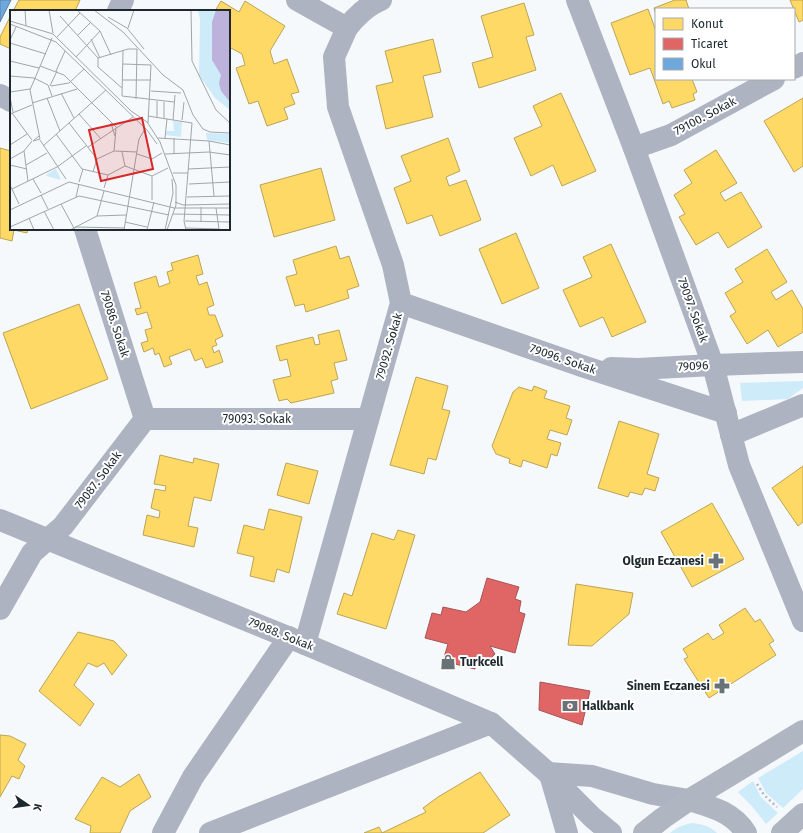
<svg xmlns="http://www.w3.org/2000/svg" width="803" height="833" viewBox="0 0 803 833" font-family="'Fira Sans',sans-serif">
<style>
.green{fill:#ceebfa}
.homes{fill:#ffd966;stroke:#bba456}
.shops{fill:#e06666;stroke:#a65456}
.schools{fill:#6fa8dc;stroke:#5682a8}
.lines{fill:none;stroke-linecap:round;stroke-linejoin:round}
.path{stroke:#b1b7bf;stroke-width:2.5;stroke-dasharray:2 3;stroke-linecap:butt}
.minor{stroke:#adb3c0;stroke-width:22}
.major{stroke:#afb6c1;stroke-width:22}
.labels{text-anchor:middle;stroke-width:4;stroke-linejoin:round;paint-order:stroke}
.street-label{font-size:12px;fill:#1d292f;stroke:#fff}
.poi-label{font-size:12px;font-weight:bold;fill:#1d292f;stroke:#fff;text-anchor:end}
.inset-road{fill:none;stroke:#9fa6aa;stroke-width:1}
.view{fill:#d62828;fill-opacity:0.15;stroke:#d62828;stroke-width:2}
.inset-edge{fill:none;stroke:#1d292f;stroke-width:2}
</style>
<rect width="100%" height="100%" fill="#f6f9fc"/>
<g class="green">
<polygon points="803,381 803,388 788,399 742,401 740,383"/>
<polygon points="803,751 803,789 783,808 766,793 758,778"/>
<polygon points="753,781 761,797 778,813 766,824 751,805 738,792"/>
<path d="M692 823C702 824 710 826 717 833H670C677 827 683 825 692 823Z"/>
</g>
<g class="homes">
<polygon points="19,0 80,0 75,11 13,11"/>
<polygon points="675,0 686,0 689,9 656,9 656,15 654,8"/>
<polygon points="790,0 803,0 803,20 799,22"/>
<polygon points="221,1 239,12 245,1 285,26 270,51 274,64 287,59 299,92 291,94 295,104 284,108 288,119 267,126 258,101 249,104 236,68 245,65 242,54 229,47 229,11 215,11"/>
<polygon points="524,3 534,35 526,37 536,70 479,88 472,63 493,57 481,16"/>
<polygon points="648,9 656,31 656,79 692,79 697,92 693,94 695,100 672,108 669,101 663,104 650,68 630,75 611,23"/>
<polygon points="11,15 11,49 0,44 0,37"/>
<polygon points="433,39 441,72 423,76 433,117 386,129 376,86 393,82 385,51"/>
<polygon points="561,93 596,171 562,186 553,165 531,176 514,138 542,126 533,106"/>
<polygon points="803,98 803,166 794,172 764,121"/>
<polygon points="448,138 460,171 446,177 449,186 466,180 481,220 440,236 432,215 407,224 394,188 411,181 401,156"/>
<polygon points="0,148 11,151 11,229 28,229 27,233 14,230 12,241 0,238"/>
<polygon points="716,150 737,183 720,193 725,201 741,192 762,227 728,248 718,232 696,245 679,217 685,214 674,195 692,183 684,170"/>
<polygon points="321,168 335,220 274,237 260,185"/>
<polygon points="516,233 539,288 502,304 479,249"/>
<polygon points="611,244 646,322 612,337 603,317 580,327 563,290 592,277 583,257"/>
<polygon points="336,246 340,259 349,256 359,286 347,290 349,298 306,312 304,304 295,306 286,277 297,274 293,260"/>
<polygon points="767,249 787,282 771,292 776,300 792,290 803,309 803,332 778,347 768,330 747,344 730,316 736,312 725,293 743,282 735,269"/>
<polygon points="198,255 203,274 196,276 199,285 207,282 214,305 207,308 209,315 215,315 223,336 215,340 217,345 212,347 214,353 219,350 223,362 206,368 202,358 195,361 190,349 169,357 172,364 164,367 159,353 155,355 153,348 144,352 141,343 148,341 145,330 152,328 147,312 137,315 135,309 141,308 134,283 156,276 159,287 170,283 167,272 173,270 171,263"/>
<polygon points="79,304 108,379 31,409 3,333"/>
<polygon points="339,330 347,360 334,363 338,379 331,381 334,393 291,403 287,399 279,401 273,380 291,376 287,359 280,361 276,346 313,337 315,345 320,344 318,335"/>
<polygon points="416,377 448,386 442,409 450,411 436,460 428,458 424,474 390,465"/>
<polygon points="534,386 547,391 544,398 570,406 566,418 572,420 567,435 550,430 547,439 561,443 557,456 551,454 547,468 523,460 521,467 509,463 510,459 496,454 492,446 513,392 519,387 532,391"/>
<polygon points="619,421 659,434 647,474 659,478 655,491 645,488 642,495 630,492 628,497 598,488"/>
<polygon points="160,455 193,463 194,458 219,464 211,501 194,497 188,526 198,528 194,547 143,535 147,515 159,518 160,511 151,508 155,489 165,491 166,486 154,484"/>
<polygon points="286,463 318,471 309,504 277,495"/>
<polygon points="803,466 803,522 798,526 772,488"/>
<polygon points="712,503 744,559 692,587 661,532"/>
<polygon points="269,509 302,517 289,573 277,569 274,582 250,576 254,557 237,553 244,525 264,530"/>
<polygon points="398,530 415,535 386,629 337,614 344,593 352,596 372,533 394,540"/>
<polygon points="576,584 633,593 629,614 592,646 568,645"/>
<polygon points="745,608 755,622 760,619 774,641 769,644 776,655 709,698 684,659 688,657 683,649 708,633 713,640 724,633 719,625"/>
<polygon points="78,632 114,641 127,655 112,675 104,663 97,667 88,663 74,685 94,704 80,726 39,691"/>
<polygon points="0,735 10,736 26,744 18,760 25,766 19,779 12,776 0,797"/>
<polygon points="480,772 510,815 483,833 364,833 379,827 382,833 426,812 423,808 438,797"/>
<polygon points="139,774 151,797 130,811 120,833 90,833 91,826 75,819 102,777 120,787"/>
</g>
<g class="shops">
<polygon points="487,578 519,587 515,599 521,601 519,612 525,614 515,653 490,646 495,654 487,662 477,660 475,669 443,661 448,644 425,638 432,613 441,615 443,607 466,612 480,602"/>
<polygon points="540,682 590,691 582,725 539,710"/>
</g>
<polygon class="schools" points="0,0 11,0 0,22"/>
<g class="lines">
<polyline class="path" points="757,784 764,795 777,807"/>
<g class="minor">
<path d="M297 0 347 28C355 17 368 5 381 0"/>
<polyline points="577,0 634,148 713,365 739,465 803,621"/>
<polyline points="118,11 123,0"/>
<polyline points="794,68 803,63"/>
<polyline points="0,95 11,101"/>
<polyline points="634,148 671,135 774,79"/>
<polyline points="85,229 145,419"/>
<polyline points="401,303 582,366 726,413"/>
<polyline points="611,368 638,369 713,365 803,362"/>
<polyline points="145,419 368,419"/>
<polyline points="731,435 803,405"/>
<polyline points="0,520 305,644 491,723 548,773 593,818 611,833"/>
<polyline points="0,609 32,553 63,526 145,419"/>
<polyline points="305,644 401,303 393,265 338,107 334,57 347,28"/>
<polyline points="548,773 592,776 653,794 689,800"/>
<polyline points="551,778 567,833"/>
<polyline points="163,833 193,777 289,637"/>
<polyline points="210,833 491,723"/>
</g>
<g class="major">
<path d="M689 800C712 807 733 812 746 833"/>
<polyline points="644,833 663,818 689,800 803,731"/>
<polyline points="782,833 803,814"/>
</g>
</g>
<defs>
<symbol id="pharmacy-bare" viewBox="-9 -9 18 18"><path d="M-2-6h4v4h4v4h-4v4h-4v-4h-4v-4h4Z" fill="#697277" stroke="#fff" stroke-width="2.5" paint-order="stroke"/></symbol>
<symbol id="shop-bare" viewBox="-9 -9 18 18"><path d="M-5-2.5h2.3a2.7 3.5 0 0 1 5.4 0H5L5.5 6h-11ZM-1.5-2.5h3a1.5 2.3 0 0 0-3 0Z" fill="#697277" stroke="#fff" stroke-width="2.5" paint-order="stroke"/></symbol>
<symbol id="bank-bare" viewBox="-9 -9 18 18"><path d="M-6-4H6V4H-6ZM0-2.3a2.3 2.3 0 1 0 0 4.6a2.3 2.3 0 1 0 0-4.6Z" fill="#697277" stroke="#fff" stroke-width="2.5" paint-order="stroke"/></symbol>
</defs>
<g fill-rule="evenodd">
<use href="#pharmacy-bare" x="705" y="550" width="22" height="22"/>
<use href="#shop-bare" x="437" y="651" width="22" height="22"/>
<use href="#pharmacy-bare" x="711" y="675" width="22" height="22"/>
<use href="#bank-bare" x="559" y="695" width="22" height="22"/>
</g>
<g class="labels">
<g class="street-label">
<text transform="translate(705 116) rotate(-28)" y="4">79100. Sokak</text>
<text transform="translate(693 310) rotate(70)" y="4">79097. Sokak</text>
<text transform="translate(115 324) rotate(72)" y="4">79086. Sokak</text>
<text transform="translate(389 346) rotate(-74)" y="4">79092. Sokak</text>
<text transform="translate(563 359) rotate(19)" y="4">79096. Sokak</text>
<text transform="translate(693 366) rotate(-3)" y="4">79096</text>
<text x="257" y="423">79093. Sokak</text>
<text transform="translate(98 480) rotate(-53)" y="4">79087. Sokak</text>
<text transform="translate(281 634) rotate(22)" y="4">79088. Sokak</text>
</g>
<g class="poi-label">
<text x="704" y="565">Olgun Eczanesi</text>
<text x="460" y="666" text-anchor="start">Turkcell</text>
<text x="710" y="690">Sinem Eczanesi</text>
<text x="582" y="710" text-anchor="start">Halkbank</text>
</g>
</g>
<g transform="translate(10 10)">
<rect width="220" height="220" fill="#f6f9fc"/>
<path d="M188 0H220V100L205 88 189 65 190 10ZM163 111 172 112 171 127 155 125 156 121H164ZM196 123 220 124V133L197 130ZM46 159 51 170 36 166 37 164Z" fill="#ceebfa"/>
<path d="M206 0H220V92L211 81 209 73 211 65 202 50V12Z" fill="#bcb2db"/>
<path class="inset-road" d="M15 0 16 16M39 0 43 23M67 0 90 21 101 45M84 0 113 22 153 65 173 80 183 105 193 119 200 122 220 123M181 0 182 51 206 100 220 113M50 6 88 48V57L112 78M98 7 117 18 134 39M0 11 43 24 121 101 137 112 150 132 166 175V195L157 220M0 14 46 32 137 120 147 134M118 18 124 0M67 26 81 12M46 28 70 3M81 29 90 48M0 30 6 17M0 33 36 44M66 47 90 21M88 48 118 39H127L126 89M0 51 29 58M113 54 141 55 138 113M30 56 54 65 107 118M46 61 55 41M0 66 24 68 38 75 42 86M113 70H141M40 76 47 61M41 76 59 73 74 59M141 81 171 83M0 82 20 79M51 83 64 108M112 86 164 92M112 86 113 41M0 87 3 102M37 88 50 121M147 91V108M22 93 67 79M2 103 22 130M0 104 22 95M69 104 91 129M138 106 182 113 174 211 176 220M154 109V92M163 110 165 85M172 110 174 92M59 113 87 149 83 162M101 113 105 126M46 124 72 159 98 165 115 156M29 126 23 131 30 129 20 80 42 28M148 128 199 131 220 135M155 128 157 109M30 130 56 169M199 131 204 186M0 135 17 124M33 136 96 80M78 137 123 107M14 141 18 171M104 141 106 119M112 142 115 156M127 144 142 149 152 143M155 144 199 142 220 145M164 144V128M0 149 14 141 22 131M87 149 104 141 127 142M0 155 17 159M16 155 37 143M115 156 142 166 158 158M178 159 220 157M163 163H178M142 166V190M23 169 31 183M69 172 73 159M179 174 220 172M0 175 9 194M94 178 98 165M2 179 47 157 76 136M31 185 38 199M66 187 69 174M177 187 220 186M165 192 173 195 220 194M51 194 65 220M191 197V212M206 198 209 219M0 200 59 172 164 198H220M34 201 44 220M163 204 220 205M87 206 94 181M19 208 24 220M175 211 220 212M115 212 137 217M0 217 69 186 159 205M65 217 115 218M176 218 209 219M60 220 87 206 116 205M114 220 129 129 135 119M137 220 144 192M155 220 163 183 162 169"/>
<path class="view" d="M132 108 143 159 91 171 79 120Z"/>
<rect width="220" height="220" class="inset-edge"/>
</g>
<rect x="655" y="8" width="140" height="72" fill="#ffffff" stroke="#a5a9ac"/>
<rect x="663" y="18" width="20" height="12" fill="#ffd966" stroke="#a5a9ac"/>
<text x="691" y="28" font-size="12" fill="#1d292f">Konut</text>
<rect x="663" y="38" width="20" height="12" fill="#e06666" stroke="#a5a9ac"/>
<text x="691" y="48" font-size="12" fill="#1d292f">Ticaret</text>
<rect x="663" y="58" width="20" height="12" fill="#6fa8dc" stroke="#a5a9ac"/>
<text x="691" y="68" font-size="12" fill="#1d292f">Okul</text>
<g transform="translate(28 805) rotate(103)" stroke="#ffffff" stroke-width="3" paint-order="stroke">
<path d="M0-3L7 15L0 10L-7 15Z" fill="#1d292f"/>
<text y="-6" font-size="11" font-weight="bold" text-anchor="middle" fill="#1d292f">K</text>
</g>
</svg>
